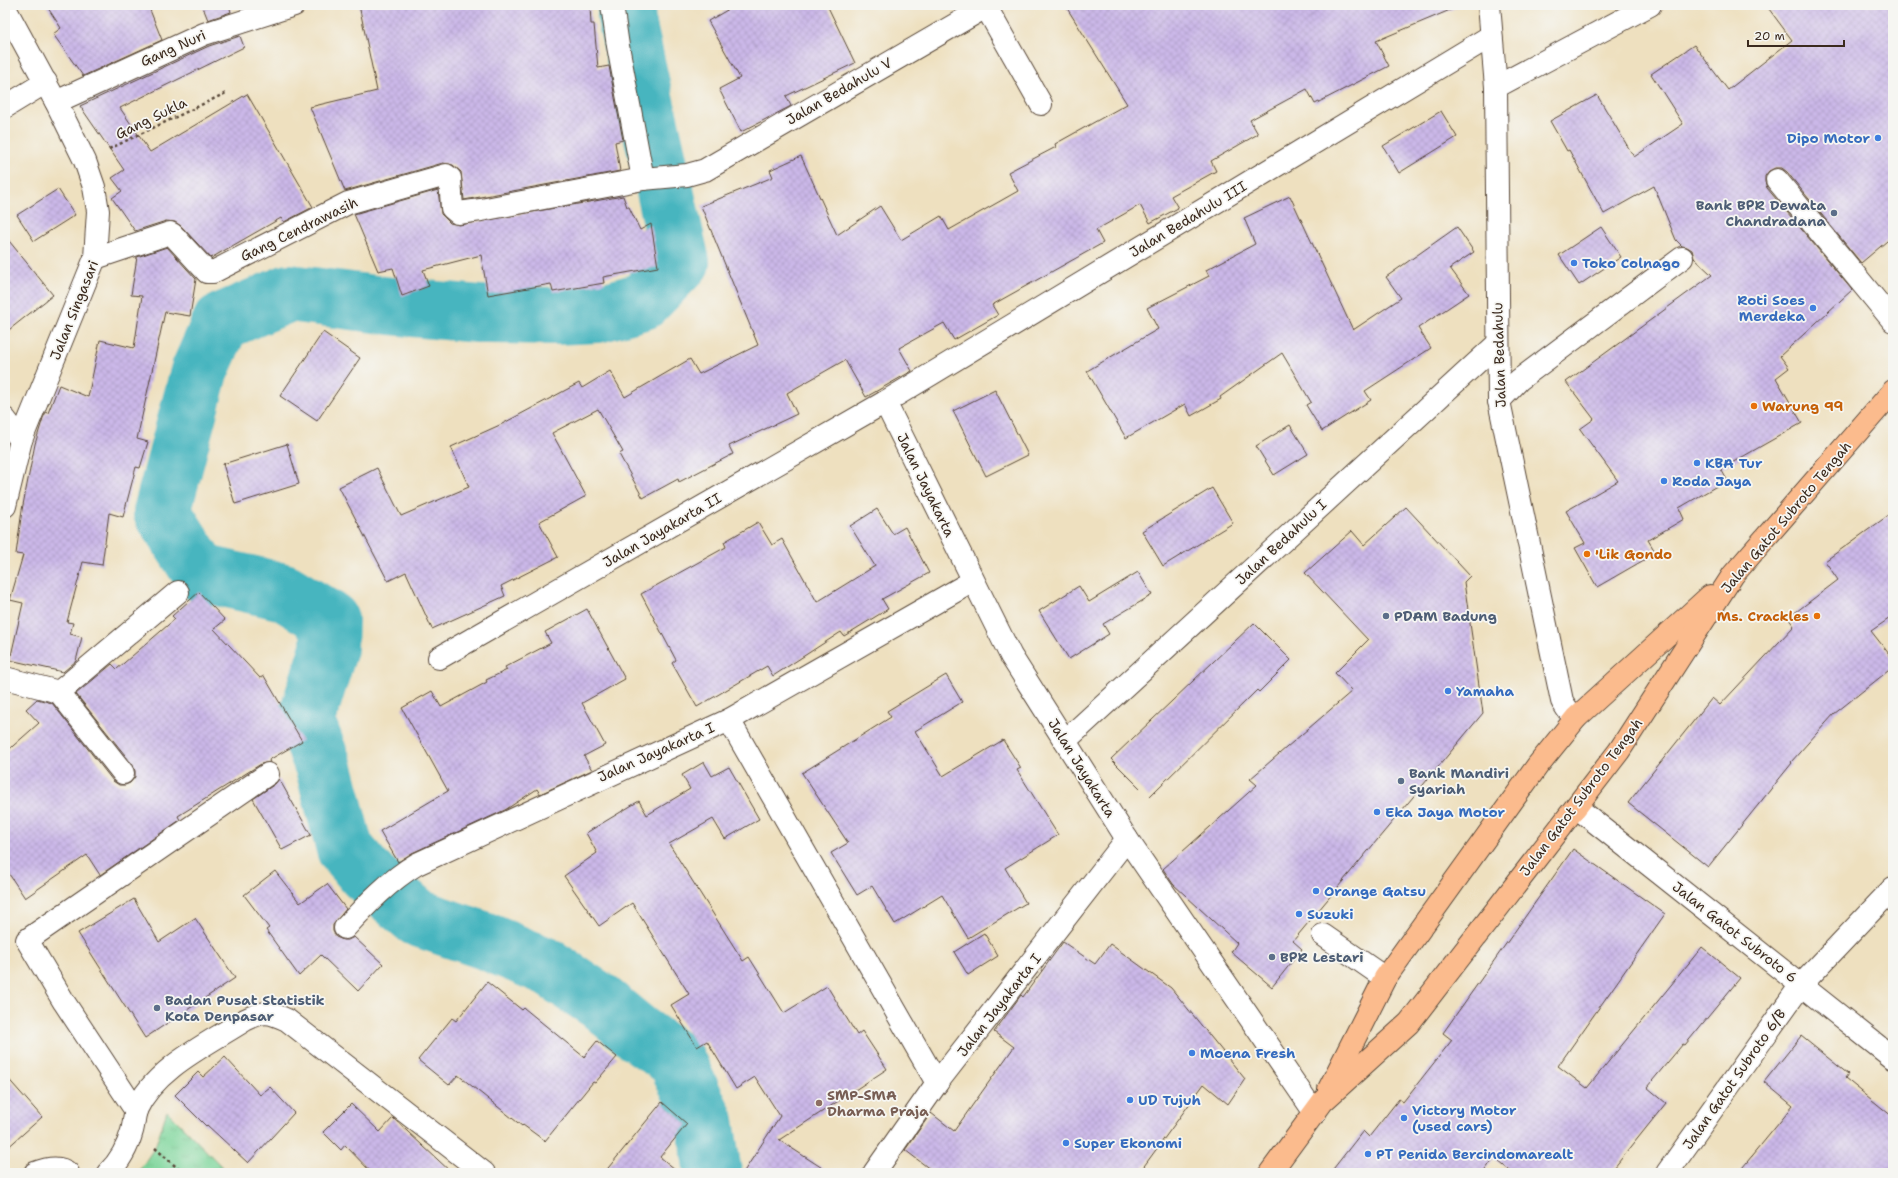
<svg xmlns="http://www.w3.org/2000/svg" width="1898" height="1178" viewBox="0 0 1898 1178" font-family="'Shantell Sans',sans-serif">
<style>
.park{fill:url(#park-tufts);stroke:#5c805c}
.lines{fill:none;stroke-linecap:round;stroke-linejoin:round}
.river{stroke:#46b5bf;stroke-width:58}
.building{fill:url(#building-cross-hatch)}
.minor-casing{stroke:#564536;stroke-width:24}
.highway-casing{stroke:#564536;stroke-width:24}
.path{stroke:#564536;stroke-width:2.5;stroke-dasharray:3 3;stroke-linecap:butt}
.minor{stroke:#fff;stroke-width:22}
.highway{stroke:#fbbb8d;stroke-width:22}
.shop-dot{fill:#3f7fe0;stroke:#f6f6f2;stroke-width:1.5}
.service-dot{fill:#5c6f8a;stroke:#f6f6f2;stroke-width:1.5}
.food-dot{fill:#e8710a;stroke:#f6f6f2;stroke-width:1.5}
.education-dot{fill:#8d6e63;stroke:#f6f6f2;stroke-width:1.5}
.labels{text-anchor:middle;stroke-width:3.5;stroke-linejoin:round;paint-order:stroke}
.street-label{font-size:14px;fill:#3b2a1e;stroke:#f6f6f2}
.shop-label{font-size:14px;font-weight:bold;fill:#366cbe;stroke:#f6f6f2;text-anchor:start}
.service-label{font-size:14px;font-weight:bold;fill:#4e5e75;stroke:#f6f6f2;text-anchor:start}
.food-label{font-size:14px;font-weight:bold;fill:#c56008;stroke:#f6f6f2;text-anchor:start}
.education-label{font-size:14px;font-weight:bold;fill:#785e54;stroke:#f6f6f2;text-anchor:start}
</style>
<defs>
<pattern id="park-tufts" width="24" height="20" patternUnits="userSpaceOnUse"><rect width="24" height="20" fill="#7ed69b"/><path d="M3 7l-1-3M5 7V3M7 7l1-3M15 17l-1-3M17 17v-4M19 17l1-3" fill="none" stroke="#6eb885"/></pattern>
<pattern id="building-cross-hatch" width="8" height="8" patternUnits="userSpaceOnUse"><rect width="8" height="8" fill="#cbb8e8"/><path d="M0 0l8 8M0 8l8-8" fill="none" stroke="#af9ec7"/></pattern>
</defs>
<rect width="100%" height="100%" fill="#f6f6f2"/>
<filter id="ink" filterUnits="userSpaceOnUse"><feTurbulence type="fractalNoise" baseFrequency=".025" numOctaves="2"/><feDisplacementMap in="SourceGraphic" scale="8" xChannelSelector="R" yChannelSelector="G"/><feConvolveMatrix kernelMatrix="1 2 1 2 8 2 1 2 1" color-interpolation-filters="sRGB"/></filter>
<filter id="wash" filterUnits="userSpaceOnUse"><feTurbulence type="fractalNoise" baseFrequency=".012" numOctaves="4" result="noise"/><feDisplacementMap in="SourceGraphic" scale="16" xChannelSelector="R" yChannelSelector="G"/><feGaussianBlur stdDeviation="0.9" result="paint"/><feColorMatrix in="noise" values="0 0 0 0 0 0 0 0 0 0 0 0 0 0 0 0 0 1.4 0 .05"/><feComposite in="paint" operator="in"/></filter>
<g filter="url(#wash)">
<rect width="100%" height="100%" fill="#eee0bf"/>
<polygon class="park" points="167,1111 228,1173 142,1173 139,1171 155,1147"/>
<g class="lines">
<polyline class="river" points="627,5 626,17 681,262 643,301 597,314 554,316 490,315 391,306 289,293 221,322 199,372 162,512 201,573 284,592 330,620 329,648 306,721 324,768 345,849 366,874 418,918 483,940 546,966 599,1001 639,1034 676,1060 705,1121 713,1173"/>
</g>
<g id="blocks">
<g class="building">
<polygon points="46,5 148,5 162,40 83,76 53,34 61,28"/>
<polygon points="202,5 229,5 231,12 208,20"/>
<polygon points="359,5 590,5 591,24 594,24 598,68 609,66 623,140 615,142 620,171 464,200 461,172 453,165 443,163 345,191 310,107 377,91"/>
<polygon points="736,5 827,5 855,63 786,96 791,106 741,132 719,89 740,78 708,21"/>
<polygon points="1065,5 1462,5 1376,41 1389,66 1315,104 1307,89 1250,120 1258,134 1211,161 1216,171 1171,196 1178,208 1150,223 1140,205 1096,230 1103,243 992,305 998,315 954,340 944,323 899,348 912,371 866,397 845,360 787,393 797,414 729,446 733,454 679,482 678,479 643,498 619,454 623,452 598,409 552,433 586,496 539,522 558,557 501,586 505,596 432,629 406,572 388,581 339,487 377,468 401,516 469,487 451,447 502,424 579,383 582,388 610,371 625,397 690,359 699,374 758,345 701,206 773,177 770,170 801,156 837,235 880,206 901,240 941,216 949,230 1018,191 1008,172 1056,147 1055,144 1127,104"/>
<polygon points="1766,5 1893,5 1893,236 1861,263 1787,172 1782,168 1775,168 1769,171 1765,176 1765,182 1767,188 1852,290 1780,356 1789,368 1776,378 1802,423 1721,469 1727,480 1679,508 1684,519 1648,540 1656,553 1597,587 1575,548 1585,543 1566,511 1618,481 1580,429 1594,419 1566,382 1712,275 1694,258 1692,250 1687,247 1682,246 1676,240 1654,186 1604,214 1569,150 1567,151 1550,121 1597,95 1634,157 1683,124 1651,74 1694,45 1728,90 1792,40"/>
<polygon points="240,36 244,47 120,108 150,152 247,94 313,207 284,222 281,218 211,258 181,226 175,222 166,221 135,231 112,198 122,191 112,178 124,170 80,106 209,46"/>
<polygon points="1441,111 1457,137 1399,173 1383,146"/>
<polygon points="58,189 75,215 34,241 17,215"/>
<polygon points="438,190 441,214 450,223 459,225 623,196 627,207 629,207 640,230 651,224 658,267 603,277 604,283 553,292 551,284 488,295 481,255 423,270 429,286 402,296 393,268 378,271 354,214"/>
<polygon points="1290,196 1353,330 1401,298 1386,277 1457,227 1474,252 1450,268 1469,294 1418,328 1431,348 1365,391 1371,400 1322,431 1306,405 1311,402 1282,353 1220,397 1221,399 1191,416 1185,404 1126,438 1087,371 1158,329 1147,308 1209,276 1206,270 1255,244 1244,218"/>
<polygon points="1601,227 1621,257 1579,285 1559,255"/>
<polygon points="5,236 53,295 5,333"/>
<polygon points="167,247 196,279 190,316 165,312 137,439 148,442 140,468 136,467 123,517 109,513 102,565 83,562 67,622 73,623 70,634 82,637 76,661 63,672 10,660 23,603 10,600 23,555 16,554 22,510 35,444 43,418 46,412 48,413 59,385 88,397 100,340 134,348 142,296 131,295 137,257"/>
<polygon points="323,332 360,358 317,421 280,396"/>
<polygon points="995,390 1028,455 986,476 953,411"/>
<polygon points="1290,425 1308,454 1274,475 1256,446"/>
<polygon points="287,444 299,484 235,504 223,464"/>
<polygon points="1212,488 1233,523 1163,566 1142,531"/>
<polygon points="1406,507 1470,576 1464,582 1483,713 1293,941 1302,949 1272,987 1231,952 1237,943 1173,884 1163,869 1257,785 1250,779 1352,691 1335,673 1368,640 1305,573 1352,531 1364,545"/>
<polygon points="877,509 893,534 905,527 929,573 882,599 888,609 844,636 841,632 773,676 767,666 697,707 672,663 676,660 641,594 726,547 724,542 758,522 772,545 782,539 817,602 875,566 850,526"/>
<polygon points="1893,512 1893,616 1871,631 1893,659 1893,667 1834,714 1791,762 1792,763 1708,867 1628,803 1712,698 1720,705 1794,626 1788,618 1838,580 1825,561"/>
<polygon points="1138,572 1152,595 1103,624 1109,634 1069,659 1039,611 1079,586 1089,602"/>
<polygon points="199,592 225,620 214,629 260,678 264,676 302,741 269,760 270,762 261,764 178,816 180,820 100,875 87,855 25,898 5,868 5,753 39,723 26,709 37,699 52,703 113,781 119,785 125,785 130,783 135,777 135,771 133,765 76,694 112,664 117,669 175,619 172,616"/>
<polygon points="587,609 625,679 582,703 605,745 584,756 592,770 540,794 537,789 505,810 412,853 398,862 380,831 448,791 402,708 432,691 441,707 487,682 486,680 507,670 505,667 551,643 545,632"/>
<polygon points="1254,623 1291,660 1259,692 1257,690 1149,797 1111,759"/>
<polygon points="946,675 962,702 915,731 943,776 1003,740 1021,768 1017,770 1058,835 1005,868 1026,903 968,938 942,895 895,924 872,886 857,895 831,853 848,843 802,773 891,717 887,711"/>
<polygon points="704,762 712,776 729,767 759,819 725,839 713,819 669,844 743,961 749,957 784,1013 827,986 857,1035 862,1031 887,1069 779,1140 830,1173 743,1173 780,1116 755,1077 736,1089 707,1041 697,1047 671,1005 689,994 632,903 599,926 564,876 597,853 586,833 639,801 647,815 690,789 682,775"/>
<polygon points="279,779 311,835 282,850 253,799 275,784"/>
<polygon points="1573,849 1665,914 1558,1066 1587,1088 1702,947 1740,978 1685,1045 1683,1044 1647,1087 1666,1103 1610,1173 1513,1173 1494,1158 1483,1173 1330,1173 1363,1131 1369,1137 1399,1099 1403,1102 1452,1040 1443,1033"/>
<polygon points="275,871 300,903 327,884 346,909 333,925 333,931 336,937 343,940 348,940 354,937 383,964 358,991 321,955 299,976 266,930 269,928 244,895"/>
<polygon points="134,899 159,942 195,918 235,978 145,1038 78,933"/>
<polygon points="984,933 998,956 968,975 954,952"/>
<polygon points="1063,942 1095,964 1110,944 1171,988 1245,1079 1228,1104 1204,1084 1139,1173 935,1173 905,1150 931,1113 954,1131 1014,1047 994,1032 1021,995 1023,997"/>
<polygon points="487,982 522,1010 524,1008 584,1057 597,1041 617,1057 595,1083 593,1082 545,1141 523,1125 522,1126 458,1075 449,1085 418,1060 452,1018 456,1021"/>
<polygon points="1801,1036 1848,1074 1845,1078 1893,1117 1893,1173 1738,1173 1793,1106 1764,1082"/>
<polygon points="225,1057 260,1095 270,1087 294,1113 248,1163 207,1125 206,1126 175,1095 198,1072 203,1077"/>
<polygon points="5,1075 42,1117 5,1150"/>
<polygon points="662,1102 687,1124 660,1157 680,1173 604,1173"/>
<polygon points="351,1104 380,1132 393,1118 452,1173 372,1173 345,1145 341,1150 323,1132"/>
</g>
</g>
</g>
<g filter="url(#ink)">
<use href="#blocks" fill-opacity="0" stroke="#564536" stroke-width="1"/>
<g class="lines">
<defs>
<g id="minor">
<polyline points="612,5 618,46 643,179"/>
<polyline points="1489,5 1496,87 1499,401 1562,701 1567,709 1576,718"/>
<polyline points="986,7 1041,104"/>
<polyline points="5,8 56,102 85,161 94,187 98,211 95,258 21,440 5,506"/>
<polyline points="1496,87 1650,5"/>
<polyline points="56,102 204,34 294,5"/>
<polyline points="5,107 46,82"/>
<polyline points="1777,180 1893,321"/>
<polyline points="95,258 170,233 172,234 207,272 213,272 348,203 446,175 450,178 452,208 458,213 481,210 643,179 687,175 705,170 989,5"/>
<polyline points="1499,401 1519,380 1682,258"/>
<polyline points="885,402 1011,656 1127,839 1315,1113"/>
<polyline points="5,419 21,440"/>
<polyline points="439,658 885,402 1491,36"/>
<polyline points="5,678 59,692 178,592"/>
<polyline points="59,692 123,773"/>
<polyline points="729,720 937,1083"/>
<polyline points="1065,741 1497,344"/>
<polyline points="1576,807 1893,1058"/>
<path d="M345 928C367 904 390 880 417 864L729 720 973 581"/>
<polyline points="1323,935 1385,978"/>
<polyline points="136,1111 64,1002 27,940 268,774"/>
<path d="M35 1173C45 1169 59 1165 68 1173"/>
<path d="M108 1173C119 1162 128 1146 132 1131 134 1124 134 1116 136 1110 155 1068 208 1044 245 1020 263 1011 268 1011 287 1020L484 1173"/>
<polyline points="874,1173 937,1083 1127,839"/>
<polyline points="1667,1173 1801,985 1893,888"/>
</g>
<g id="highway">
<polyline points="1329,1089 1385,978 1538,765 1576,718 1710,596"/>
<polyline points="1270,1173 1323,1101 1409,1023 1619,751 1733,575 1893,391"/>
</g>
</defs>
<use href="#minor" class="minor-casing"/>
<use href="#highway" class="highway-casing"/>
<g class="path">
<polyline points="109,149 226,93"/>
<polyline points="155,1148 183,1173"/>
</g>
<use href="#minor" class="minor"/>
<use href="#highway" class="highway"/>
</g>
</g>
<g class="shop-dot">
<circle cx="1878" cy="138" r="4"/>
<circle cx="1574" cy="263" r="4"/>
<circle cx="1813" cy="308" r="4"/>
<circle cx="1697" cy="463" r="4"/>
<circle cx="1664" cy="481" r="4"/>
<circle cx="1448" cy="691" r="4"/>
<circle cx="1377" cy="812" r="4"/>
<circle cx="1316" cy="891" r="4"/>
<circle cx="1299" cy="914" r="4"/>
<circle cx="1192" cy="1053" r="4"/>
<circle cx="1130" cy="1100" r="4"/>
<circle cx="1404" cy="1118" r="4"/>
<circle cx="1066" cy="1143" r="4"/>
<circle cx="1368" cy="1154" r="4"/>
</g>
<g class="service-dot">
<circle cx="1834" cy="213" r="4"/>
<circle cx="1386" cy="616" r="4"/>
<circle cx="1401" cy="781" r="4"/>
<circle cx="1272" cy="957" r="4"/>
<circle cx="157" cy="1008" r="4"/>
</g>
<g class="food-dot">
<circle cx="1754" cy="406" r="4"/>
<circle cx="1587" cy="554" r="4"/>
<circle cx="1817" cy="616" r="4"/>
</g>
<circle class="education-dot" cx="819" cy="1103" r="4"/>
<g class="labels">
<g class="street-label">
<text transform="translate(173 48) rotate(-24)" y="5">Gang Nuri</text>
<text transform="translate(839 91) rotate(-30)" y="5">Jalan Bedahulu V</text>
<text transform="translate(151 118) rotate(-26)" y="5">Gang Sukla</text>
<text transform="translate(1188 219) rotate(-31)" y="5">Jalan Bedahulu III</text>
<text transform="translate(299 229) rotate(-26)" y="5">Gang Cendrawasih</text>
<text transform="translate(74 310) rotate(-68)" y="5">Jalan Singasari</text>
<text transform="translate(1499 355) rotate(-92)" y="5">Jalan Bedahulu</text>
<text transform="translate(926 485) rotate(64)" y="5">Jalan Jayakarta</text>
<text transform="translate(1786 517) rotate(-50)" y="5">Jalan Gatot Subroto Tengah</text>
<text transform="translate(662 530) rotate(-30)" y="5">Jalan Jayakarta II</text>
<text transform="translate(1281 542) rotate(-43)" y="5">Jalan Bedahulu I</text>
<text transform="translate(656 752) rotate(-24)" y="5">Jalan Jayakarta I</text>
<text transform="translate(1082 768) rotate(58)" y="5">Jalan Jayakarta</text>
<text transform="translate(1581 797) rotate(-53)" y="5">Jalan Gatot Subroto Tengah</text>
<text transform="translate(1735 932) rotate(38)" y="5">Jalan Gatot Subroto 6</text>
<text transform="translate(999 1005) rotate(-52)" y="5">Jalan Jayakarta I</text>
<text transform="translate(1734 1079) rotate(-55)" y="5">Jalan Gatot Subroto 6/B</text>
</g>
<g class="shop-label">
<text x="1870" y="143" text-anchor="end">Dipo Motor</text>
<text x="1582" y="268">Toko Colnago</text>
<text x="1805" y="305" text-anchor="end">Roti Soes<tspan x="1805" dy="16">Merdeka</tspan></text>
<text x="1705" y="468">KBA Tur</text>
<text x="1672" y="486">Roda Jaya</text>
<text x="1456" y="696">Yamaha</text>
<text x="1385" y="817">Eka Jaya Motor</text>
<text x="1324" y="896">Orange Gatsu</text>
<text x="1307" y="919">Suzuki</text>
<text x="1200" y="1058">Moena Fresh</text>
<text x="1138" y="1105">UD Tujuh</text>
<text x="1412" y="1115">Victory Motor<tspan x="1412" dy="16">(used cars)</tspan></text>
<text x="1074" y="1148">Super Ekonomi</text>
<text x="1376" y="1159">PT Penida Bercindomarealt</text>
</g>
<g class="service-label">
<text x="1826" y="210" text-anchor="end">Bank BPR Dewata<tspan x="1826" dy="16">Chandradana</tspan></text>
<text x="1394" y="621">PDAM Badung</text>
<text x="1409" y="778">Bank Mandiri<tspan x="1409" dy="16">Syariah</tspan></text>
<text x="1280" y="962">BPR Lestari</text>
<text x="165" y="1005">Badan Pusat Statistik<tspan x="165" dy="16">Kota Denpasar</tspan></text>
</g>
<g class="food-label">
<text x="1762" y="411">Warung 99</text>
<text x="1595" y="559">'Lik Gondo</text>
<text x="1809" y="621" text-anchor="end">Ms. Crackles</text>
</g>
<g class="education-label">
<text x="827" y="1100">SMP-SMA<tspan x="827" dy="16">Dharma Praja</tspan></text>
</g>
</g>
<rect width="1898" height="1178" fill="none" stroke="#f6f6f2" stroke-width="20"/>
<path d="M1748 40v6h96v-6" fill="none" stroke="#3b2a1e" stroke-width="2"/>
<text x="1754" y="40" font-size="12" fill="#3b2a1e" stroke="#f6f6f2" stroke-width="3" paint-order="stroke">20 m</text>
</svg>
